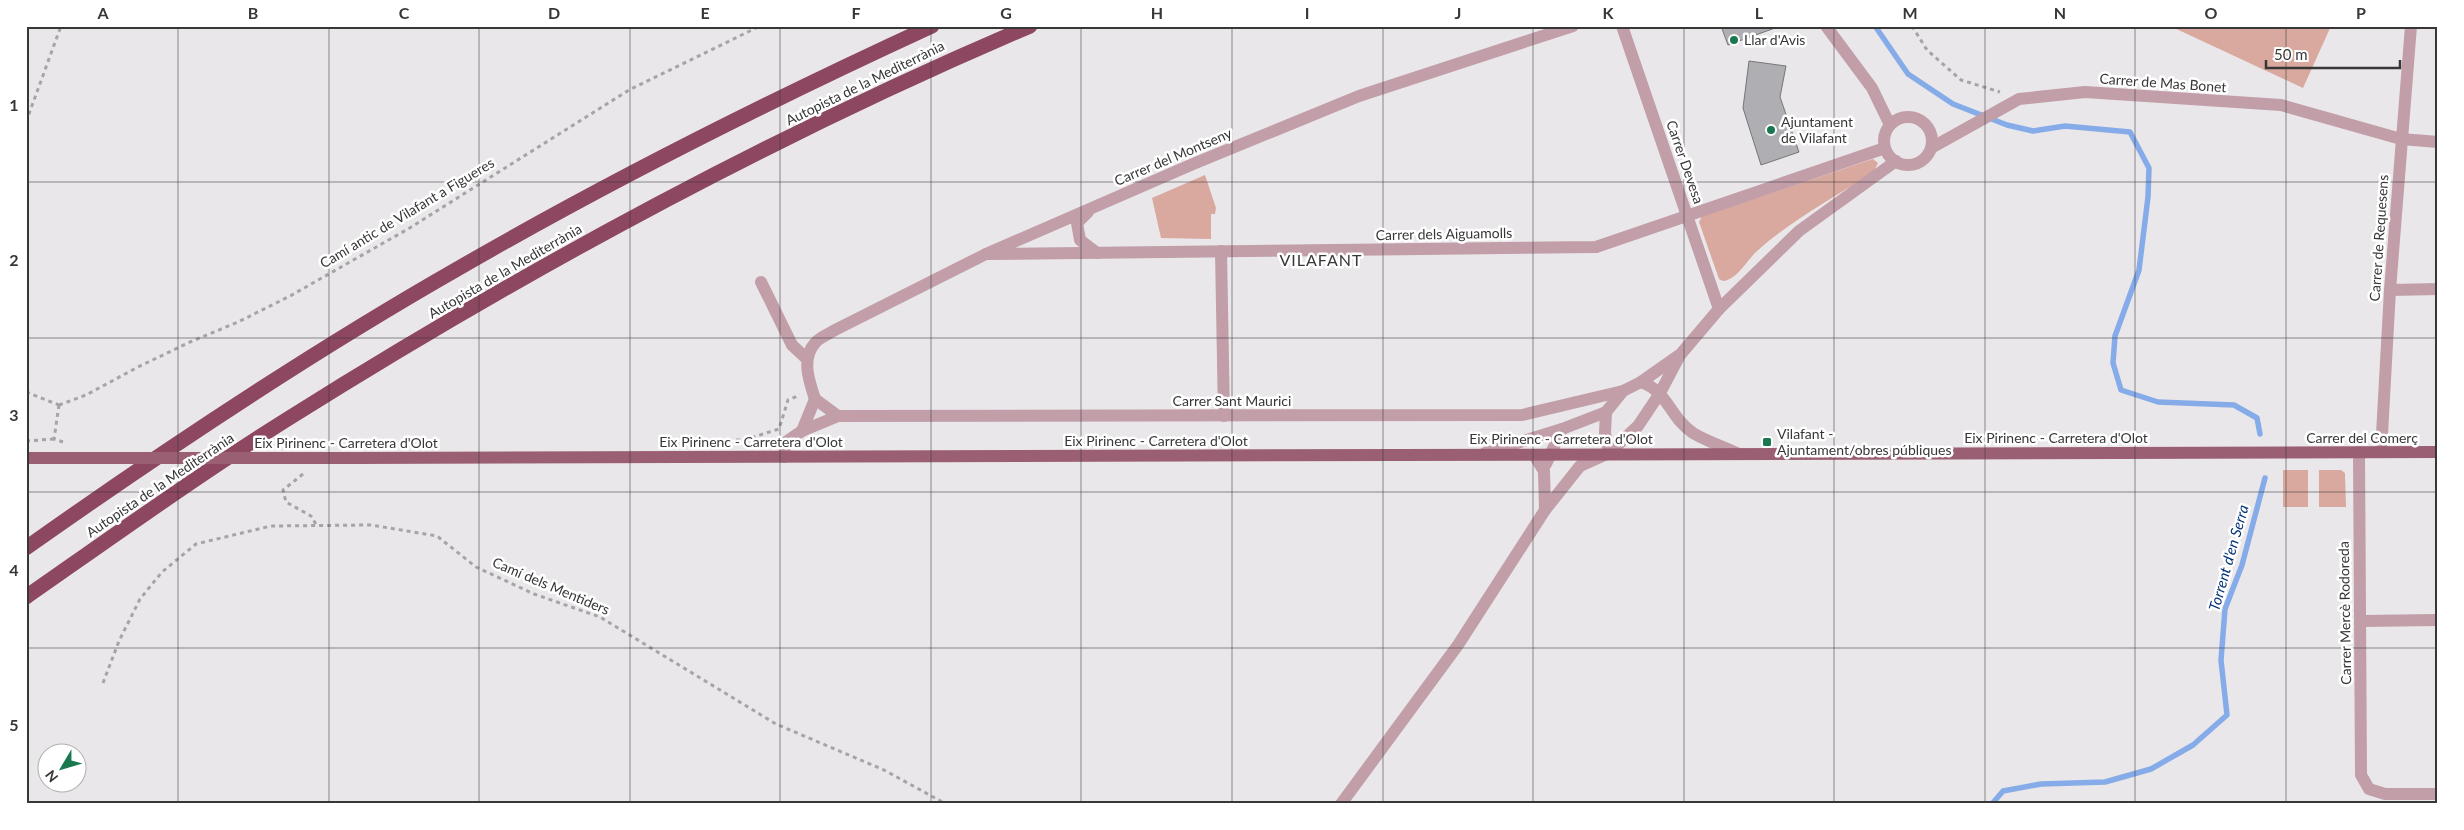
<svg xmlns="http://www.w3.org/2000/svg" width="2464" height="830" viewBox="0 0 2464 830" font-family="Lato,sans-serif">
<style>
.green{fill:#d9a89e}
.lines{fill:none;stroke-linecap:round;stroke-linejoin:round}
.stream{stroke:#85ace8;stroke-width:5.5}
.building{fill:#afaeb2;stroke:#767578}
.path{stroke:#a6a4a6;stroke-width:3;stroke-dasharray:4 4;stroke-linecap:butt}
.minor{stroke:#c19ea8;stroke-width:12}
.primary{stroke:#9b5f73;stroke-width:12}
.motorway{stroke:#8d4760;stroke-width:15}
.primary-bridge{stroke:#9b5f73;stroke-width:12}
.grid{fill:none;stroke:#383738;stroke-width:1;stroke-opacity:0.55}
.poi-dot{fill:#19784f;stroke:#fff;stroke-width:2}
.labels{text-anchor:middle;stroke-width:5;stroke-linejoin:round;paint-order:stroke}
.poi-label{font-size:14px;fill:#383738;stroke:#fff;text-anchor:start}
.street-label{font-size:14px;fill:#383738;stroke:#fff}
.water-label{font-size:15px;font-style:italic;fill:#023378;stroke:#fff}
.quarter-label{font-size:16px;letter-spacing:1px;fill:#383738;stroke:#fff}
.neatline{fill:none;stroke:#383738;stroke-width:2}
.grid-label{font-size:16px;text-anchor:middle;font-weight:bold;fill:#383738}
</style>
<rect width="100%" height="100%" fill="#eae7ea"/>
<g class="green">
<polygon points="2170,26 2331,26 2303,88"/>
<path d="M1873 159 1878 163 1873 173C1834 197 1792 220 1757 251 1747 260 1737 280 1723 281L1719 279 1699 222 1702 216Z"/>
<polygon points="1205,175 1216,208 1215,214 1211,214 1211,239 1161,238 1152,198"/>
<rect x="2283" y="470" width="25" height="37"/>
<polygon points="2319,470 2341,470 2345,473 2346,507 2319,507"/>
</g>
<g class="lines">
<g class="stream">
<polyline points="1875,26 1908,74 1953,104 2007,125 2033,131 2065,126 2130,132 2149,168 2148,197 2139,270 2115,336 2113,363 2121,390 2158,402 2234,405 2257,418 2260,434"/>
<polyline points="1992,804 2003,791 2041,784 2105,782 2151,769 2193,745 2227,715 2221,660 2225,609 2242,565 2265,478"/>
</g>
</g>
<g class="building">
<polygon points="1721,26 1775,26 1775,28 1728,45"/>
<polygon points="1749,61 1786,66 1780,97 1799,152 1761,165 1743,108"/>
</g>
<g class="lines">
<g class="path">
<polyline points="1912,26 1927,50 1961,80 2000,92"/>
<polyline points="26,122 61,26"/>
<polyline points="26,392 59,405"/>
<polyline points="59,405 86,395 138,367 190,342 238,322 290,296 408,229 629,90 760,26"/>
<polyline points="59,405 54,439 63,442"/>
<polyline points="720,440 744,440 779,429 788,400 800,395"/>
<polyline points="26,441 54,439"/>
<polyline points="303,474 283,490 286,502 311,516 317,526"/>
<polyline points="103,683 119,641 140,599 162,572 196,544 271,526 371,525 437,536 476,567 534,594 600,617 776,724 884,770 946,804"/>
</g>
<g class="minor">
<polyline points="1622,26 1719,309"/>
<polyline points="1826,26 1872,88 1890,125"/>
<circle cx="1908" cy="141" r="24"/>
<polyline points="1931,148 2019,99 2085,92 2281,105 2401,139 2438,142"/>
<polyline points="1088,212 1077,223 1080,240 1097,253"/>
<polyline points="1221,251 1224,416"/>
<polyline points="986,254 1596,247 1885,148"/>
<polyline points="761,282 792,345 807,359"/>
<polyline points="2390,290 2438,289"/>
<path d="M1641 382C1668 391 1670 418 1693 433 1706 441 1724 447 1739 454"/>
<path d="M815 399C809 381 801 359 815 343 819 338 829 334 835 330L986 254 1193 164 1359 96 1573 26"/>
<polyline points="815,399 838,416"/>
<polyline points="1606,412 1605,433 1609,453"/>
<polyline points="802,431 815,399"/>
<polyline points="2359,452 2361,775 2369,789 2385,794 2438,794"/>
<polyline points="2381,452 2390,290 2411,26"/>
<polyline points="1485,453 1562,429 1606,412 1623,391 1641,382 1678,356"/>
<polyline points="1534,455 1544,471 1545,510"/>
<polyline points="784,457 786,442 802,431 838,416 1522,415 1623,391"/>
<polyline points="1546,464 1562,429"/>
<polyline points="2361,621 2438,620"/>
<polyline points="1341,804 1458,645 1545,510 1580,466 1609,453 1638,426 1660,393 1680,355 1719,309 1799,231 1896,161"/>
</g>
<polyline class="primary" points="355,458 2438,452"/>
<g class="motorway">
<path d="M26 548C166 449 310 353 459 268 613 179 771 100 932 26"/>
<path d="M26 597C112 537 197 476 286 420 523 271 772 136 1030 26"/>
</g>
<polyline class="primary-bridge" points="29,458 355,458"/>
</g>
<path class="grid" d="M178 26V804M329 26V804M479 26V804M630 26V804M780 26V804M931 26V804M1081 26V804M1232 26V804M1383 26V804M1533 26V804M1684 26V804M1834 26V804M1985 26V804M2135 26V804M2286 26V804M26 182H2438M26 338H2438M26 492H2438M26 648H2438"/>
<g class="poi-dot">
<circle cx="1734" cy="40" r="5"/>
<circle cx="1771" cy="130" r="5"/>
<rect x="1762" y="437" width="10" height="10" rx="2.5"/>
</g>
<g class="labels">
<g class="poi-label">
<text x="1744" y="45">Llar d'Avis</text>
<text x="1781" y="127">Ajuntament<tspan x="1781" dy="16">de Vilafant</tspan></text>
<text x="1777" y="439">Vilafant -<tspan x="1777" dy="16">Ajuntament/obres públiques</tspan></text>
</g>
<g class="street-label">
<text transform="translate(865 83) rotate(-26)" y="5">Autopista de la Mediterrània</text>
<text transform="translate(2163 83) rotate(4)" y="5">Carrer de Mas Bonet</text>
<text transform="translate(1173 157) rotate(-23)" y="5">Carrer del Montseny</text>
<text transform="translate(1685 162) rotate(71)" y="5">Carrer Devesa</text>
<text transform="translate(407 213) rotate(-31)" y="5">Camí antic de Vilafant a Figueres</text>
<text transform="translate(1444 234) rotate(-1)" y="5">Carrer dels Aiguamolls</text>
<text transform="translate(2379 238) rotate(-86)" y="5">Carrer de Requesens</text>
<text transform="translate(505 271) rotate(-30)" y="5">Autopista de la Mediterrània</text>
<text x="1232" y="406">Carrer Sant Maurici</text>
<text x="2056" y="443">Eix Pirinenc - Carretera d'Olot</text>
<text x="2362" y="443">Carrer del Comerç</text>
<text x="1561" y="444">Eix Pirinenc - Carretera d'Olot</text>
<text x="1156" y="446">Eix Pirinenc - Carretera d'Olot</text>
<text x="751" y="447">Eix Pirinenc - Carretera d'Olot</text>
<text x="346" y="448">Eix Pirinenc - Carretera d'Olot</text>
<text transform="translate(160 485) rotate(-34)" y="5">Autopista de la Mediterrània</text>
<text transform="translate(551 586) rotate(23)" y="5">Camí dels Mentiders</text>
<text transform="translate(2345 613) rotate(-91)" y="5">Carrer Mercè Rodoreda</text>
</g>
<g class="water-label">
<text transform="translate(2229 558) rotate(-74)" y="5">Torrent d'en Serra</text>
</g>
<g class="quarter-label">
<text x="1321" y="266">VILAFANT</text>
</g>
</g>
<rect width="2464" height="830" fill="none" stroke="#ffffff" stroke-width="55"/>
<g transform="translate(62 768) rotate(232)"><circle r="24" fill="#ffffff" stroke="#afafaf"/>
<path d="M0-4L9 19L0 12L-9 19Z" fill="#19784f"/>
<text y="-8" font-size="14" font-weight="bold" text-anchor="middle" fill="#383738">N</text>
</g>
<path d="M2266 60v8h134v-8" fill="none" stroke="#383738" stroke-width="2.5"/>
<text x="2274" y="60" font-size="15" fill="#383738" stroke="#ffffff" stroke-width="4" paint-order="stroke">50 m</text>
<rect x="28" y="28" width="2408" height="774" class="neatline"/>
<g class="grid-label">
<text x="103" y="19">A</text>
<text x="253" y="19">B</text>
<text x="404" y="19">C</text>
<text x="554" y="19">D</text>
<text x="705" y="19">E</text>
<text x="856" y="19">F</text>
<text x="1006" y="19">G</text>
<text x="1157" y="19">H</text>
<text x="1307" y="19">I</text>
<text x="1458" y="19">J</text>
<text x="1608" y="19">K</text>
<text x="1759" y="19">L</text>
<text x="1910" y="19">M</text>
<text x="2060" y="19">N</text>
<text x="2211" y="19">O</text>
<text x="2361" y="19">P</text>
<text x="14" y="111">1</text>
<text x="14" y="266">2</text>
<text x="14" y="421">3</text>
<text x="14" y="576">4</text>
<text x="14" y="731">5</text>
</g>
</svg>
